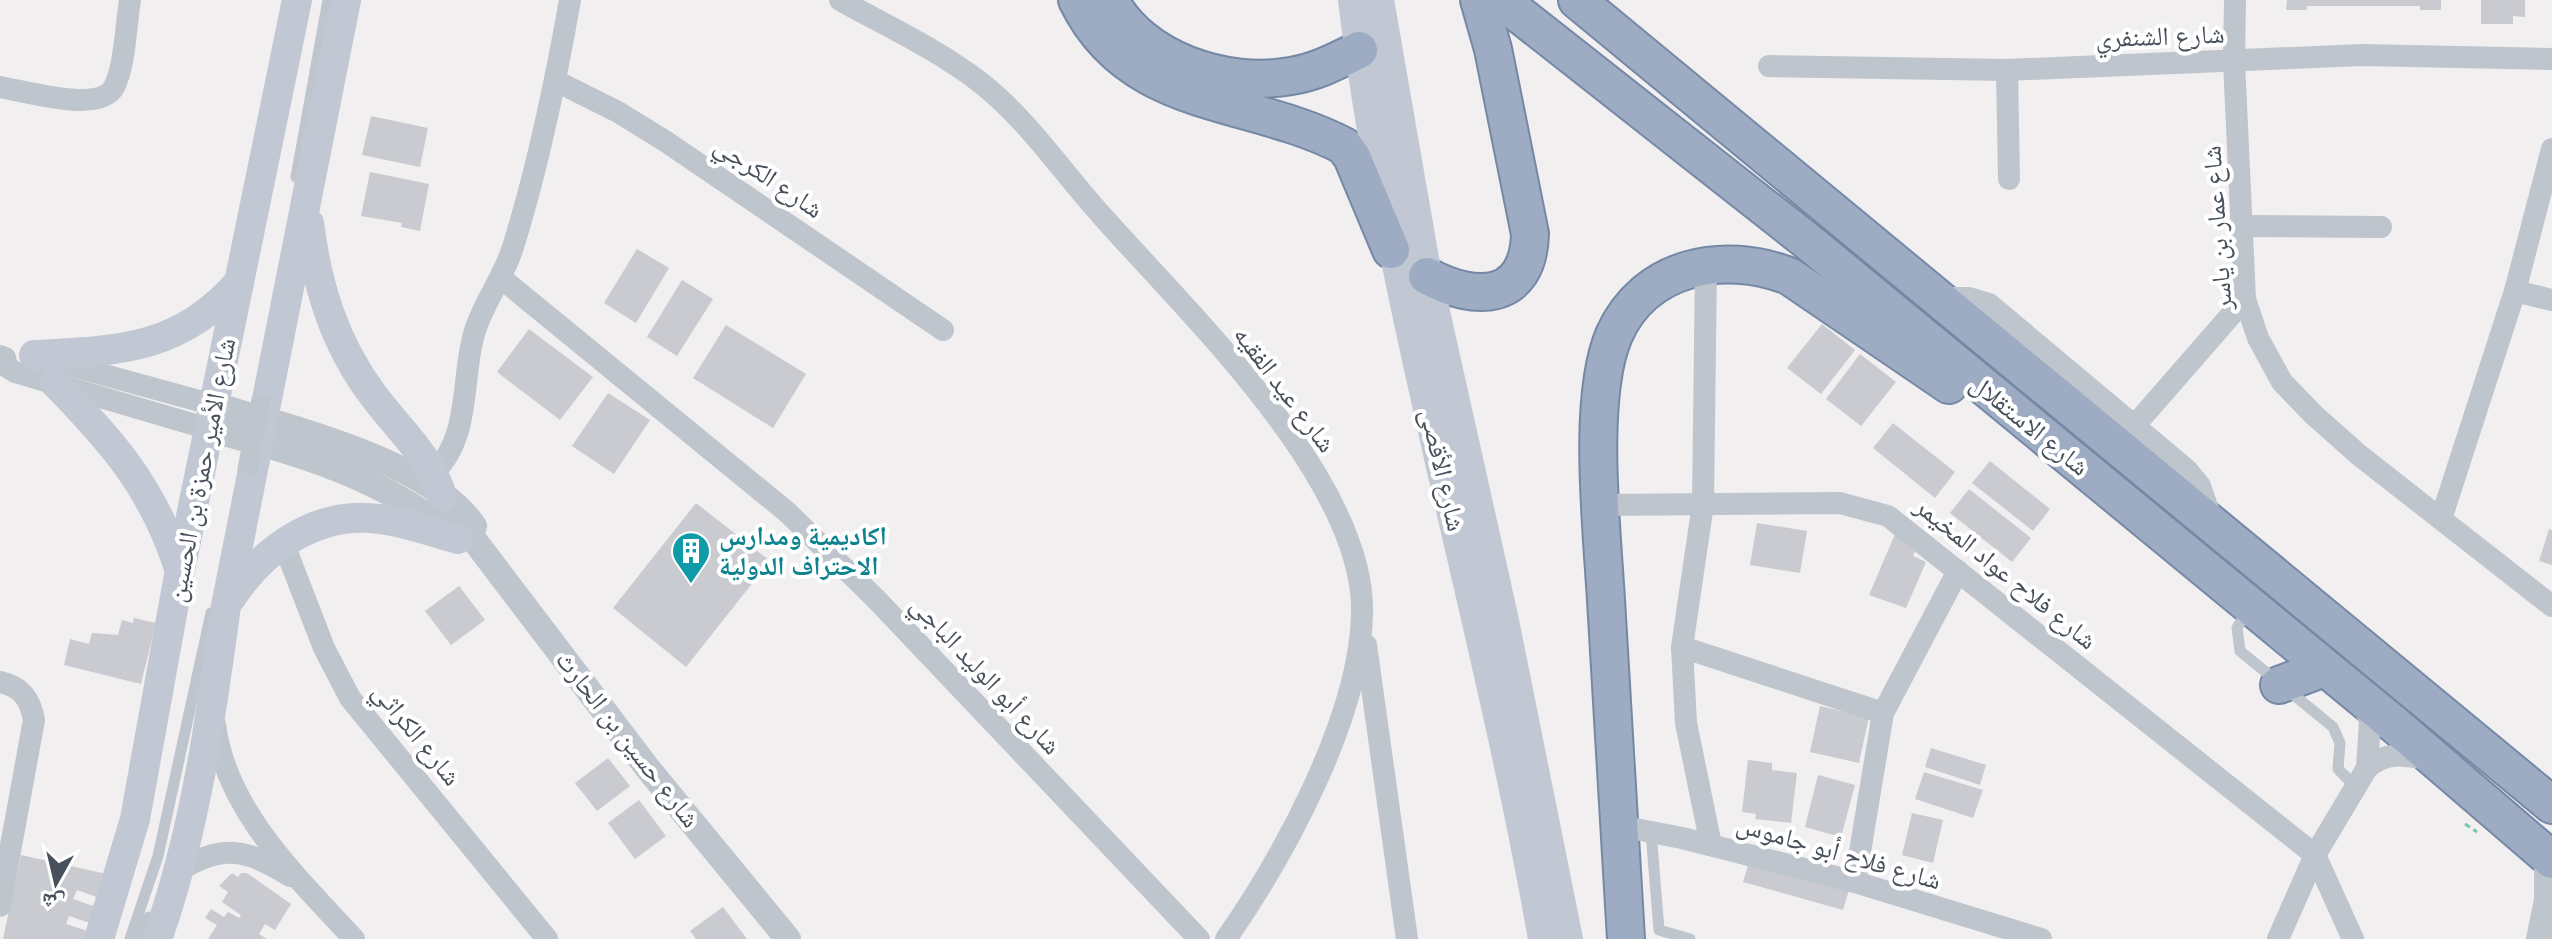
<svg xmlns="http://www.w3.org/2000/svg" width="2552" height="939" viewBox="0 0 2552 939" font-family="'Golos Text','Noto Naskh Arabic',sans-serif">
<style>
.building{fill:#c9cbd1}
.lines{fill:none;stroke-linecap:round;stroke-linejoin:round}
.trunk-casing{stroke:#7588a6;stroke-width:40}
.path{stroke:#7ac8a9;stroke-width:3;stroke-dasharray:6 4;stroke-linecap:butt}
.service{stroke:#bec5cd;stroke-width:11}
.minor{stroke:#bec5cd;stroke-width:22}
.tertiary{stroke:#bec5cd;stroke-width:26}
.secondary{stroke:#c1c8d4;stroke-width:30}
.trunk{stroke:#9dacc3;stroke-width:36}
.service-bridge{stroke:#bec5cd;stroke-width:11}
.labels{text-anchor:middle;stroke-width:8;stroke-linejoin:round;paint-order:stroke}
.street-label{font-size:26px;fill:#48505b;stroke:#fff}
.culture-label{font-size:26px;font-weight:bold;fill:#0d838f;stroke:#fff;text-anchor:start}
</style>
<rect width="100%" height="100%" fill="#f1efef"/>
<g class="building">
<polygon points="2287,0 2441,0 2441,10 2420,10 2420,6 2307,6 2307,10 2286,10"/>
<polygon points="2481,0 2525,0 2525,17 2513,16 2513,24 2481,24"/>
<polygon points="371,116 428,128 420,167 362,155"/>
<polygon points="370,172 429,184 420,231 401,227 402,223 361,216"/>
<polygon points="637,249 669,268 636,323 604,303"/>
<polygon points="682,280 713,299 677,356 647,337"/>
<polygon points="1822,324 1855,350 1821,394 1787,368"/>
<polygon points="726,325 806,374 773,428 693,378"/>
<polygon points="529,329 593,377 560,420 497,372"/>
<polygon points="1860,354 1896,382 1861,426 1826,399"/>
<polygon points="608,393 650,420 614,474 572,446"/>
<polygon points="1893,423 1955,472 1935,498 1873,448"/>
<polygon points="1990,461 2050,509 2033,531 1972,483"/>
<polygon points="1969,489 2031,538 2012,562 1950,513"/>
<polygon points="696,503 770,561 686,667 613,608"/>
<polygon points="1757,523 1807,531 1800,573 1750,565"/>
<polygon points="2549,529 2552,530 2552,565 2539,561"/>
<polygon points="1895,534 1918,544 1913,556 1926,562 1906,608 1869,595"/>
<polygon points="459,586 485,620 451,645 425,611"/>
<polygon points="134,618 156,623 141,684 64,665 70,639 89,644 92,633 118,635 122,620 133,623"/>
<polygon points="1820,706 1869,717 1859,763 1810,752"/>
<polygon points="1931,748 1986,765 1980,785 1925,767"/>
<polygon points="608,758 630,786 597,811 575,783"/>
<polygon points="1748,760 1772,763 1772,770 1797,773 1791,823 1755,819 1756,814 1742,812"/>
<polygon points="1924,772 1983,790 1973,818 1915,799"/>
<polygon points="1818,775 1855,785 1841,837 1805,827"/>
<polygon points="639,800 666,836 635,859 608,823"/>
<polygon points="1912,813 1943,820 1933,863 1902,855"/>
<polygon points="21,855 111,875 102,899 77,890 73,899 99,908 93,924 69,916 66,924 91,932 88,939 3,939"/>
<polygon points="1749,862 1849,890 1843,910 1743,882"/>
<polygon points="232,873 238,877 241,873 247,873 291,904 275,930 265,924 259,934 267,939 208,939 217,925 205,918 211,909 224,917 228,912 239,918 241,915 222,902 228,892 219,886"/>
<polygon points="723,907 747,939 696,939 690,931"/>
</g>
<g class="lines">
<defs>
<g id="trunk">
<path d="M1077 0C1131 111 1249 96 1344 146L1352 157 1391 250"/>
<path d="M1110 0C1141 60 1226 88 1291 76 1316 72 1337 61 1359 50"/>
<polyline points="1501,0 1811,244 2395,725 2552,860"/>
<polyline points="1577,0 2552,805"/>
<path d="M1427 276C1475 302 1528 302 1530 234L1493 49 1479 0"/>
<polyline points="2279,685 2324,668"/>
<path d="M1626 939C1620 826 1613 713 1606 600 1602 530 1587 398 1614 335 1645 265 1724 251 1789 276L1949 385"/>
</g>
</defs>
<use href="#trunk" class="trunk-casing"/>
<polyline class="path" points="2465,824 2477,832"/>
<g class="service">
<polyline points="296,177 328,0"/>
<polyline points="2248,609 2237,628 2240,651 2333,727 2340,743 2338,769 2354,785"/>
<polyline points="1651,832 1659,930 1690,939"/>
<polyline points="130,939 158,856 211,613"/>
<polyline points="141,939 149,917"/>
</g>
<g class="minor">
<path d="M840 0C887 26 939 50 981 83 1028 120 1063 173 1103 217 1187 312 1366 481 1362 614 1360 717 1284 856 1226 939"/>
<polyline points="2235,0 2234,61 2245,299 2258,338 2282,382 2314,415 2359,455 2552,606"/>
<polyline points="1769,66 2007,70 2362,55 2552,59"/>
<polyline points="2007,70 2009,179"/>
<polyline points="556,81 618,112 665,141 943,330"/>
<path d="M0 87C25 91 100 114 114 87 125 66 126 24 130 0"/>
<polyline points="2244,226 2381,227"/>
<polyline points="1706,264 1703,504 1682,647 1883,713"/>
<polyline points="501,278 787,512 876,599 1199,939"/>
<polyline points="2515,291 2552,300"/>
<polyline points="1941,298 1969,298 1989,304 2187,470 2200,486 2212,521"/>
<polyline points="0,356 5,358 7,367 15,372 209,429"/>
<polyline points="50,360 214,405"/>
<polyline points="2136,424 2245,299"/>
<path d="M434 472C471 437 461 379 474 334 482 305 502 280 512 250 538 168 555 85 570 0"/>
<polyline points="1601,505 1840,503 1888,516 2315,855 2353,939"/>
<polyline points="2442,516 2515,291 2552,149"/>
<polyline points="283,542 324,648 350,698 547,939"/>
<polyline points="1366,645 1407,939"/>
<polyline points="1682,647 1686,723 1711,845"/>
<path d="M0 682C22 687 30 699 34 720L0 906"/>
<polyline points="2362,699 2370,721 2367,768"/>
<path d="M215 725C226 811 298 878 354 939"/>
<polyline points="1620,826 1682,838 1855,882 2041,939"/>
<path d="M178 871C223 843 247 849 290 876"/>
<polyline points="1855,882 1883,713 1958,571"/>
<path d="M2278 939 2315 855 2367 768C2387 751 2403 755 2428 759"/>
</g>
<g class="tertiary">
<path d="M214 405C287 427 429 460 474 526L471 536 649 770 788 939"/>
<path d="M209 429C297 453 382 476 454 536"/>
<polyline points="2539,939 2547,900 2547,856"/>
</g>
<g class="secondary">
<path d="M1353 0C1392 318 1488 624 1543 939"/>
<polyline points="1379,0 1427,276 1503,616 1568,939"/>
<path d="M309 223C317 286 334 343 373 395 399 430 429 454 442 496"/>
<path d="M34 355C118 351 180 350 239 282"/>
<path d="M55 383C113 442 153 488 179 568"/>
<path d="M231 598C264 548 318 510 380 519 406 522 433 532 458 539"/>
<polyline points="99,939 135,819 180,570 297,0"/>
<path d="M157 939C195 833 211 717 226 606L346 0"/>
</g>
<use href="#trunk" class="trunk"/>
<g class="service-bridge">
<polyline points="243,468 257,399"/>
<polyline points="252,470 265,401"/>
</g>
</g>
<defs>
<symbol id="building-pin" viewBox="-11 -11 22 30"><path d="M0 17L-7.5 6A9.5 9.5 0 1 1 7.5 6Z" fill="#0f9aa8" stroke="#fff"/><path d="M-4-6H4V6H1V3H-1V6H-4ZM-2.5-4.3h1.7v1.8h-1.7ZM.8-4.3h1.7v1.8H.8ZM-2.5-1h1.7V.8h-1.7ZM.8-1h1.7V.8H.8Z" fill="#fff"/></symbol>
</defs>
<g fill-rule="evenodd">
<use href="#building-pin" x="669" y="529" width="44" height="60"/>
</g>
<g class="labels">
<g class="street-label">
<text transform="translate(2160 36) rotate(-2)" y="9">شارع الشنفري</text>
<text transform="translate(769 177) rotate(34)" y="9">شارع الكرجي</text>
<text transform="translate(2217 228) rotate(-94)" y="9">شاع عمار بن ياسر</text>
<text transform="translate(1285 389) rotate(53)" y="9">شارع عيد الفقيه</text>
<text transform="translate(2030 425) rotate(39)" y="9">شارع الاستقلال</text>
<text transform="translate(201 470) rotate(-79)" y="9">شارع الأمير حمزة بن الحسين</text>
<text transform="translate(1443 470) rotate(77)" y="9">شارع الأقصى</text>
<text transform="translate(2006 573) rotate(39)" y="9">شارع فلاح عواد المخيمر</text>
<text transform="translate(986 675) rotate(47)" y="9">شارع أبو الوليد الباجي</text>
<text transform="translate(417 734) rotate(51)" y="9">شارع الكراثي</text>
<text transform="translate(628 739) rotate(52)" y="9">شارع حسين بن الحارث</text>
<text transform="translate(1839 852) rotate(16)" y="9">شارع فلاح أبو جاموس</text>
</g>
<g class="culture-label">
<text x="719" y="545">اكاديمية ومدارس<tspan x="719" dy="30">الاحتراف الدولية</tspan></text>
</g>
</g>
<g transform="translate(56 883) rotate(188)" stroke="#ffffff" stroke-width="6" paint-order="stroke">
<path d="M0-6L14 30L0 20L-14 30Z" fill="#48505b"/>
<text y="-12" font-size="22" font-weight="bold" text-anchor="middle" fill="#48505b">ش</text>
</g>
</svg>
